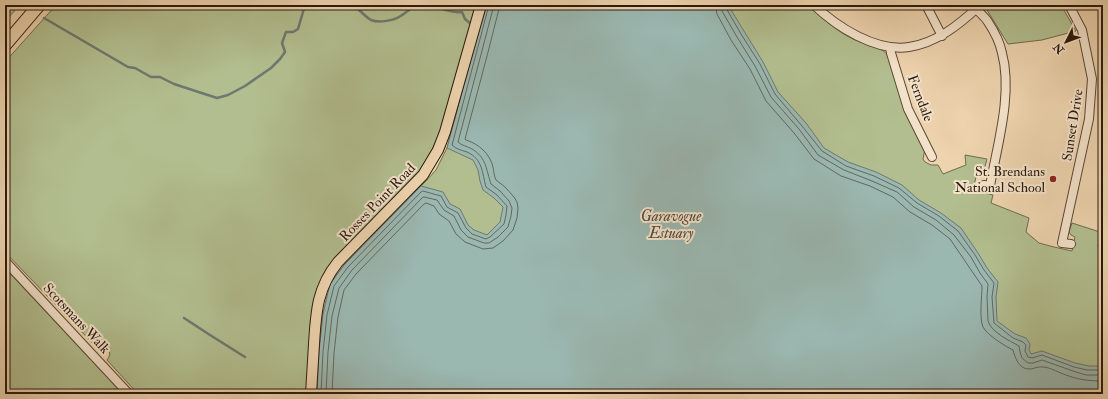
<svg xmlns="http://www.w3.org/2000/svg" width="1108" height="399" viewBox="0 0 1108 399" font-family="'IM FELL Double Pica',serif">
<style>
.green{fill:#b2be8f;stroke:#6f6c4e}
.water{fill:#9ab7b0;stroke:#6e786f}
.lines{fill:none;stroke-linecap:round;stroke-linejoin:round}
.shore{stroke:#63685f;stroke-width:1}
.stream{stroke:#6e786f;stroke-width:2.5}
.minor-casing{stroke:#5c4836;stroke-width:10}
.major-casing{stroke:#2c1a0e;stroke-width:12}
.highway-casing{stroke:#2c1a0e;stroke-width:14}
.minor{stroke:#f3e2ca;stroke-width:8}
.major{stroke:#edd3ae;stroke-width:10}
.highway{stroke:#edd3ae;stroke-width:12}
.poi-dot{fill:#8f2418;stroke:#f3e2ca;stroke-width:1.5}
.labels{text-anchor:middle;stroke-width:4;stroke-linejoin:round;paint-order:stroke}
.street-label{font-size:14px;fill:#2c1a0e;stroke:#f3e2ca}
.poi-label{font-size:14px;fill:#2c1a0e;stroke:#f3e2ca;text-anchor:end}
.water-label{font-size:15px;font-style:italic;fill:#4d493f;stroke:#f3e2ca}
</style>
<rect width="100%" height="100%" fill="#edd3ae"/>
<filter id="stains"><feTurbulence type="fractalNoise" baseFrequency=".005" numOctaves="4"/><feColorMatrix values="0 0 0 0 .2 0 0 0 0 .09 0 0 0 0 .02 0 0 0 .5 -.17"/></filter>
<radialGradient id="worn" r=".72"><stop offset=".6" stop-color="#630" stop-opacity="0"/><stop offset="1" stop-color="#630" stop-opacity=".3"/></radialGradient>
<g class="green">
<polygon points="5,5 20,5 5,21"/>
<polygon points="56,5 477,5 440,135 425,162 417,175 329,266 307,394 138,394 107,360 109,357 110,353 105,348 100,351 5,252 5,62"/>
<path d="M485 5H808C822 18 836 31 853 39 865 45 878 45 887 54L925 149 923 159 925 162 931 165H938L943 174 966 165 965 155 987 159 983 174 976 177 973 190 993 195 991 203 1029 218 1026 232 1039 243 1054 247 1072 251 1075 237 1071 235 1069 232 1072 223 1100 232 1098 247 1103 248V394H317L319 352 323 314 330 284 345 264 425 182 436 170 447 148Z"/>
<polygon points="989,5 1061,5 1076,31 1042,40 1008,44 987,10 987,6"/>
<polygon points="5,268 123,394 5,394"/>
</g>
<polygon class="water" points="485,5 728,5 763,62 778,92 806,123 824,148 848,162 876,172 902,185 919,200 941,213 961,228 978,253 987,268 998,282 996,297 997,321 1015,334 1026,338 1030,344 1029,350 1031,354 1042,351 1075,363 1089,366 1103,366 1103,394 317,394 319,352 323,314 330,284 345,264 421,186 443,192 450,204 460,209 468,225 474,230 487,235 500,222 503,207 494,198 483,190 480,181 478,170 473,160 447,148"/>
<g class="lines">
<g class="shore">
<path d="M715 5 717 14 731 40 750 69 766 101 794 133 814 159 841 176 870 186 893 197 910 212 932 225 950 239 982 286C982 296 979 318 983 327 987 335 1005 346 1013 350 1015 357 1017 364 1024 368 1032 371 1036 366 1043 367 1050 367 1061 374 1069 376 1080 380 1091 381 1103 381"/>
<path d="M721 5 722 11 737 37 755 66 771 97 799 129 818 155 844 170 872 181 897 192 914 207 936 220 954 235 971 257 980 273 988 284 987 297 988 321C991 332 1010 341 1019 346L1020 352 1022 358 1028 363H1033L1042 360 1073 371 1086 375H1103"/>
<polyline points="726,5 726,8 741,34 760,64 775,94 802,126 822,151 846,166 874,176 899,188 917,203 939,216 958,231 975,255 984,270 994,283 992,297 994,323 1013,338 1023,342 1026,345 1025,351 1028,357 1032,358 1042,355 1074,367 1087,370 1103,370"/>
<path d="M321 394 323 352 327 315 334 286 348 267 421 192 423 191 441 196 447 207 458 213 466 228 472 234 486 239 490 237 504 224 506 215 507 206 497 195 486 187C482 173 483 159 467 152 461 150 456 149 452 145L489 5"/>
<path d="M326 394 328 352 332 316 339 288 352 270 423 197H424L437 200 444 210 454 216 461 230 468 237 484 243H489L498 237 508 227 511 216 512 208 509 201 500 191 491 184C486 170 487 158 472 149 467 146 462 146 458 142L494 5"/>
<path d="M332 394 334 353 338 317 344 290 356 274 424 204 426 203 434 206 439 214 449 221 456 234 465 242 483 249 493 248 503 241 513 230 517 218 518 208 517 202 514 197 505 187 496 180C494 176 494 172 493 167 490 154 479 144 466 140L465 139 487 56 500 5"/>
</g>
<g class="stream">
<polyline points="331,5 333,6 338,5"/>
<path d="M354 5C358 9 367 18 371 20 378 23 392 21 399 17 406 13 410 8 417 5"/>
<path d="M434 5C443 9 451 13 462 12L465 19 471 24"/>
<polyline points="44,18 128,67 135,68 151,77 160,77 174,84 217,98 228,95 245,86 271,68 280,59 285,52 282,43 286,32 293,32 298,29 305,5"/>
<polyline points="184,318 210,335 245,357"/>
</g>
<defs>
<g id="minor">
<path d="M814 5C837 27 876 52 909 47 936 43 959 25 979 6"/>
<polyline points="926,5 942,36"/>
<polyline points="1069,5 1082,30 1092,79 1089,119 1062,243 1071,244"/>
<path d="M976 9C980 13 985 17 988 22 994 31 1000 43 1002 53 1013 94 997 146 990 186L984 185"/>
<polyline points="890,47 891,53 908,109 932,157"/>
<polyline points="5,261 129,394"/>
</g>
<path id="major" d="M311 394C312 377 313 361 314 344 316 312 317 288 338 262L423 175 438 150 445 132 481 5"/>
<polyline id="highway" points="5,45 39,5"/>
</defs>
<use href="#minor" class="minor-casing"/>
<use href="#major" class="major-casing"/>
<use href="#highway" class="highway-casing"/>
<use href="#minor" class="minor"/>
<use href="#major" class="major"/>
<use href="#highway" class="highway"/>
</g>
<circle class="poi-dot" cx="1053" cy="179" r="4"/>
<g class="labels">
<g class="street-label">
<text transform="translate(921 98) rotate(69)" y="5">Ferndale</text>
<text transform="translate(1072 125) rotate(-81)" y="5">Sunset Drive</text>
<text transform="translate(377 202) rotate(-46)" y="5">Rosses Point Road</text>
<text transform="translate(77 318) rotate(47)" y="5">Scotsmans Walk</text>
</g>
<g class="poi-label">
<text x="1045" y="176">St. Brendans<tspan x="1045" dy="16">National School</tspan></text>
</g>
<g class="water-label">
<text x="671" y="221">Garavogue<tspan x="671" dy="17">Estuary</tspan></text>
</g>
</g>
<rect width="1108" height="399" fill="none" stroke="#edd3ae" stroke-width="20"/>
<rect x="6" y="6" width="1096" height="387" fill="none" stroke="#2c1a0e" stroke-width="2"/>
<rect x="10" y="10" width="1088" height="379" fill="none" stroke="#2c1a0e"/>
<g transform="translate(1066 42) rotate(228)" stroke="#f3e2ca" stroke-width="3" paint-order="stroke">
<path d="M0-3L7 15L0 10L-7 15Z" fill="#2c1a0e"/>
<text y="-6" font-size="11" font-weight="bold" text-anchor="middle" fill="#2c1a0e">N</text>
</g>
<rect width="100%" height="100%" filter="url(#stains)"/>
<rect width="100%" height="100%" fill="url(#worn)"/>
</svg>
